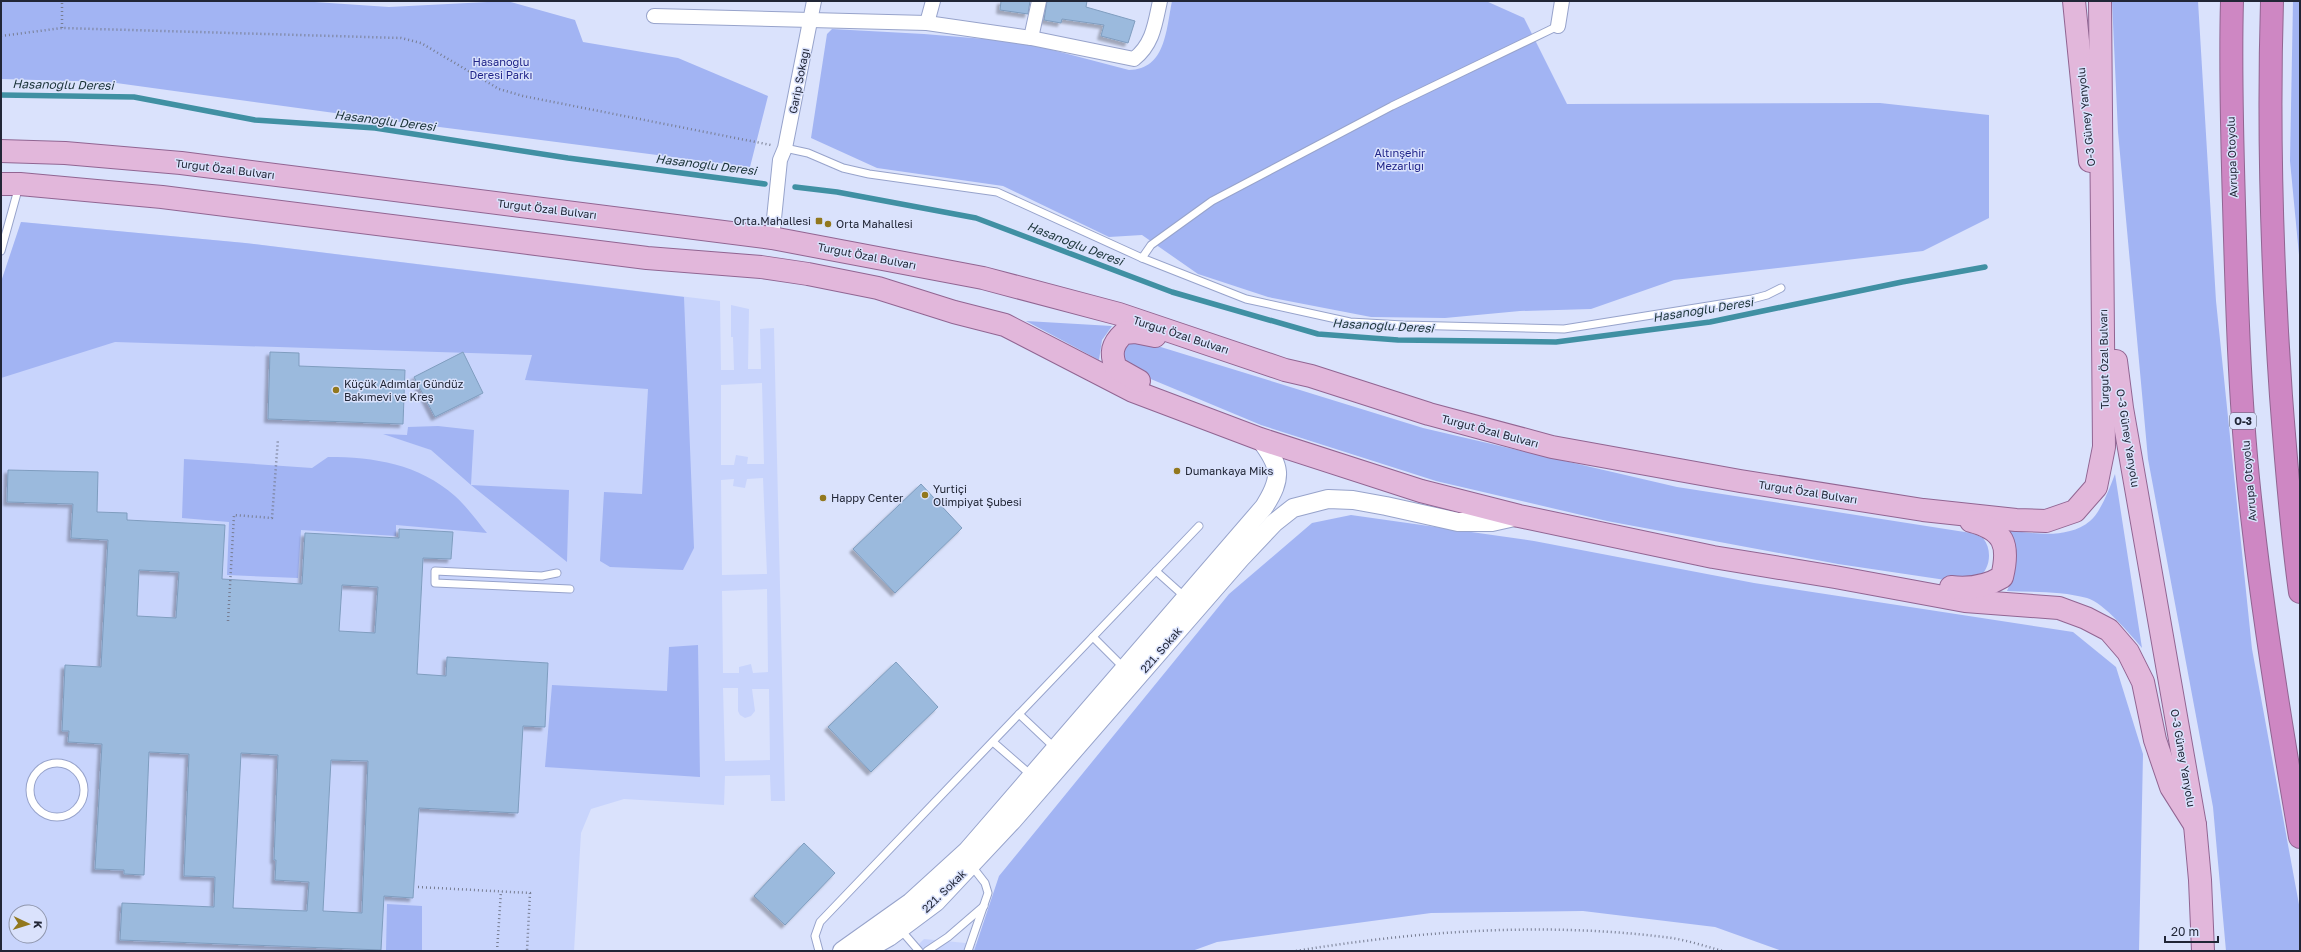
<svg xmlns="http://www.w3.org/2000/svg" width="2301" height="952" viewBox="0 0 2301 952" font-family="'Golos Text',sans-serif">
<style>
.built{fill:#c8d4fc;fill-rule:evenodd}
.green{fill:#a2b4f3}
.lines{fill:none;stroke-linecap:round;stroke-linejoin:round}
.stream{stroke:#4090a3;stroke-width:5.5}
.building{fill:#9bbadd;stroke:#7f9dbf;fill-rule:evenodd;filter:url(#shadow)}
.service-casing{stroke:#97a3cb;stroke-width:9}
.minor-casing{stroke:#97a3cb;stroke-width:16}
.tertiary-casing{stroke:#97a3cb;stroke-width:20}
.primary-casing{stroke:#916592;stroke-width:24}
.motorway-casing{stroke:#916592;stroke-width:24}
.path{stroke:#777d92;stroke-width:2.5;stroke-dasharray:1 3;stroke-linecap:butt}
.service{stroke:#fff;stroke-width:7}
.minor{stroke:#fff;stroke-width:14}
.tertiary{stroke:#fff;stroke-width:18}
.primary{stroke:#e2b7db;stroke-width:22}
.motorway{stroke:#ce87c3;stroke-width:22}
.poi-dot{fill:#92781e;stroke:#dae2fc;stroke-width:1.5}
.labels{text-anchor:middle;stroke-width:3;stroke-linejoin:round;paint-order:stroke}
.shield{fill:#dae2fc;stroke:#585e71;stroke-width:1}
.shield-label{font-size:10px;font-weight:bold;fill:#212636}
.park-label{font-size:11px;fill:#212589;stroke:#dae2fc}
.street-label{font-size:11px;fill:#212636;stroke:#dae2fc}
.poi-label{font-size:11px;fill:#212636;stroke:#dae2fc;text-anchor:start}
.water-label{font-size:12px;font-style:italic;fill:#1a3338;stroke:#dae2fc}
</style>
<defs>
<filter id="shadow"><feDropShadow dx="-3.5" dy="3.5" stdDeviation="1" flood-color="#0004"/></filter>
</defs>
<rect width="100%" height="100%" fill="#dae2fc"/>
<g class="built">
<path d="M21 222 245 243 720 301 721 370H734L733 337H731V305L749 309 748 369H761L760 329 774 328 785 801H771L770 775 725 776 724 805 624 799 591 809 581 833 574 951H1V282ZM762 383 764 464H747L748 457 736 455 734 465H721V385ZM763 478 767 574 722 575 721 480 734 479 733 486 745 488 747 479ZM767 589 768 672 753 673 751 664 739 667V673H723L722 591ZM723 688H738V711L740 715 745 718 751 716 755 711 752 689H769L770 760 725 761ZM16 912H40V936H16Z"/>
<polygon points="924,939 976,944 974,951 912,951"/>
</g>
<g class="green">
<polygon points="1,1 300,1 389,7 507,1 575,20 583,42 678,58 768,96 750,167 408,123 109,82 1,79"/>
<path d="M1172 1H1486L1524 18 1567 104 1880 103 1989 115V218L1923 251 1674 280 1591 309 1520 311 1445 318 1371 317 1268 297 1198 274 1142 235 1109 237 1003 186 877 168 811 138 827 34 832 29 924 34 1022 42 1129 70C1166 69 1166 30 1172 1Z"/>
<polygon points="2112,1 2198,1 2216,301 2252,649 2300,910 2300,951 2226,951 2213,807 2148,459 2118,132"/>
<polygon points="2293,1 2300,1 2300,265 2290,161"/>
<polygon points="21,222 245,243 684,297 694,548 683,570 610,567 600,561 604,492 642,494 648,389 525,380 532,355 115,342 1,378 1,282"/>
<polygon points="1026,321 1112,326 1102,340 1099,360"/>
<path d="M1126 342 1151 344 1423 428 1677 487 1971 533C1975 535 1980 536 1983 538 1993 550 1990 570 1978 578 1974 581 1965 581 1959 582L1838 564 1607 521 1436 481 1261 425 1122 367 1119 348Z"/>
<polygon points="438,426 474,430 471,485 569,490 567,562 471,485 431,450 383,434 407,435 408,427"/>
<path d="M328 457C374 457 419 464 455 496 467 507 477 521 487 533L396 525V536L301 530 298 578 227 575 229 522 182 518 184 459 312 468Z"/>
<path d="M2115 474 2142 648C2131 635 2104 603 2087 598 2062 591 2033 592 2007 591 2018 566 2016 555 2005 530 2033 533 2067 540 2090 521 2101 512 2110 487 2115 474Z"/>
<polygon points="1351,515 1534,541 1754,583 2073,632 2116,667 2143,754 2139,951 1782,951 1715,927 1583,911 1431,913 1217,942 1192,951 974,951 999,876 1229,594 1312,523"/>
<polygon points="698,645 700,777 545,767 552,685 667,691 669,647"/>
<polygon points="387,904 422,906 422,951 386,951"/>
</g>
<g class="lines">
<g class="stream">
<polyline points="1,95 134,97 255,120 375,128 568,158 765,184"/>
<polyline points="795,187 837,192 976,218 1172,292 1318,334 1398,340 1556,342 1710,322 1902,282 1985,267"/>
</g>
</g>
<g class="building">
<polygon points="1001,1 1030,1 1028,14 1000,10"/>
<polygon points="1047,1 1087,1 1086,7 1135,21 1128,43 1101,36 1104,25 1062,19 1061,23 1044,20"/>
<polygon points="270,352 299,353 299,366 405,370 403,424 268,419"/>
<polygon points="463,352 483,393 435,417 414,377"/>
<path d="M8 470 98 472 97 512 127 513V520L225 525 222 579 302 584 305 533 399 538V529L453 532 451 559 423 558 417 674 446 676 447 657 548 663 545 727 523 726 518 813 419 808 413 898 384 896 381 950 120 940 122 903 214 907 215 877 184 876 189 754 149 752 144 875 124 874V870L95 869 102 744 68 742 69 731H62L65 665 101 667 108 540 71 538 73 504 7 502ZM139 570 179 572 176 618 137 616ZM342 585 378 587 375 633 339 631ZM241 753 278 755 274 860H276L275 880 309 882 307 911 233 908ZM331 760 368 761 362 913 323 911Z"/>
<polygon points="921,484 962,528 895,593 853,549"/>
<polygon points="896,662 938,707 871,772 828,727"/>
<polygon points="804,843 835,873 785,925 754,896"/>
</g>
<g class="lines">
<defs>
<g id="service">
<polyline points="785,148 808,153 843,168 869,174 997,192 1142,258 1246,299 1350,322 1403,325 1564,329 1752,299 1767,295 1781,288"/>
<polyline points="1,251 19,186"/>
<polyline points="1142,258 1151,245 1212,201 1392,106 1558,26"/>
<polyline points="1156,571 1185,597"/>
<polyline points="557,573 542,576 435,571 435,583 570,589"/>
<polyline points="1093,637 1124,668"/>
<polyline points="1019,714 1055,748"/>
<polyline points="993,742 1031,775"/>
<circle cx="57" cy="790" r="27"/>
<polyline points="900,929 919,951"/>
<polyline points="819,951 815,936 820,922 1199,526"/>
<polyline points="927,951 948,937 984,906"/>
<polyline points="968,951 988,893 985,883 971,865"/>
</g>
<g id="minor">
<path d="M654 16 927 23 1031 38 1134 59C1153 44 1155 24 1160 1"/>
<polyline points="927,23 933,1"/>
<polyline points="1558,26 1562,1"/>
<polyline points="1031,38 1039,1"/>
<polyline points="772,238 780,160 785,148 814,1"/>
</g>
<g id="tertiary">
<path d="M842 951 911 902 967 851 1264 507C1283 477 1281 467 1260 439"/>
<polyline points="864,951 889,937 936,902 1013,820 1240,559 1274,523 1293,508 1328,499 1353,500 1386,506 1458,522 1492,522 1519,516"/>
</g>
<g id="primary">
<polyline points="2074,1 2090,161"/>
<polyline points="1,151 65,153 181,163 772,238 983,278 1119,314 1285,370 1311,376 1429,414 1552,447 1740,481 1923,510 2016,520 2046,521 2075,511 2096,487 2104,447 2100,1"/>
<polyline points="1,184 20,184 162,197 647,258 761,267 808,274 878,288 954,312 1005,325 1133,391 1260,439 1421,491 1519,516 1713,557 1835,577 1965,601 2059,608 2086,618 2109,630 2128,652 2143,682 2155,740 2171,787 2195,825"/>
<polyline points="2116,361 2122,408 2195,825 2200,880 2203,951"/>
<path d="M1139 381 1116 368C1110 353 1112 344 1124 333L1135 332 1155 336"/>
<path d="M1951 587C1969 589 1986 587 2002 577 2010 544 2004 530 1971 521"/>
</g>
<g id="motorway">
<path d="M2232 1C2230 69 2232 136 2234 204 2237 311 2240 418 2253 524 2265 629 2282 733 2300 837"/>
<path d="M2272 1C2268 133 2272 265 2281 396 2286 462 2291 527 2300 592"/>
</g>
</defs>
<use href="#service" class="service-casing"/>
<use href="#minor" class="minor-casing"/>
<use href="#tertiary" class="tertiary-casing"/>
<use href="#primary" class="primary-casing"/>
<use href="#motorway" class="motorway-casing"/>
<g class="path">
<polyline points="62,28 62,1"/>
<polyline points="1,36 62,28 401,38 421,43 499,89 523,96 771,145"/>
<polyline points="228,621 234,515 272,518 278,439"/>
<polyline points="418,887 530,893 527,951"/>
<polyline points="497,951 501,891"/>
<path d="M1296 951C1417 931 1542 922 1664 937 1684 939 1704 946 1723 951"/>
</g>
<use href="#service" class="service"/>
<use href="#minor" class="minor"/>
<use href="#tertiary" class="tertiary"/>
<use href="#primary" class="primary"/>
<use href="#motorway" class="motorway"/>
</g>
<g class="poi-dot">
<rect x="815" y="217" width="8" height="8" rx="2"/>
<circle cx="828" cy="224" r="4"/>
<circle cx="336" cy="390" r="4"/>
<circle cx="1177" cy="471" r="4"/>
<circle cx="925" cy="495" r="4"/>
<circle cx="823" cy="498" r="4"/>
</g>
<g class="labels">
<rect class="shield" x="2230" y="413" width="26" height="16" rx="3"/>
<g class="shield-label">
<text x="2243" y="425">O-3</text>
</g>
<g class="park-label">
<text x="501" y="66">Hasanoğlu<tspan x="501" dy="13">Deresi Parkı</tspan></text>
<text x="1400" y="157">Altınşehir<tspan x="1400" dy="13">Mezarlığı</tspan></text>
</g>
<g class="street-label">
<text transform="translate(799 81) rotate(-79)" y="4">Garip Sokağı</text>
<text transform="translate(2086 117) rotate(-96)" y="4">O-3 Güney Yanyolu</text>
<text transform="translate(2232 157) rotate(-92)" y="4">Avrupa Otoyolu</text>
<text transform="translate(225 169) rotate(7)" y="4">Turgut Özal Bulvarı</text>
<text transform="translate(547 209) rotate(7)" y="4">Turgut Özal Bulvarı</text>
<text transform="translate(867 256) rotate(11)" y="4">Turgut Özal Bulvarı</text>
<text transform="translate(1181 335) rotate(18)" y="4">Turgut Özal Bulvarı</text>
<text transform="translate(2104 359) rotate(-91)" y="4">Turgut Özal Bulvarı</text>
<text transform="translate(1490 431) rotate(15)" y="4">Turgut Özal Bulvarı</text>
<text transform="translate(2128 438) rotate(81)" y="4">O-3 Güney Yanyolu</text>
<text transform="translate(2249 481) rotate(-95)" y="4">Avrupa Otoyolu</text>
<text transform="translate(1808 492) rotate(9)" y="4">Turgut Özal Bulvarı</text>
<text transform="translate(1161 650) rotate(-49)" y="4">221. Sokak</text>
<text transform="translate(2183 758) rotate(80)" y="4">O-3 Güney Yanyolu</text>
<text transform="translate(944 891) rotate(-44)" y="4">221. Sokak</text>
</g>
<g class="poi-label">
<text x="811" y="225" text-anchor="end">Orta.Mahallesi</text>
<text x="836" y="228">Orta Mahallesi</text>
<text x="344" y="388">Küçük Adımlar Gündüz<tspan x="344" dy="13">Bakımevi ve Kreş</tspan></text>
<text x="1185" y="475">Dumankaya Miks</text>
<text x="933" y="493">Yurtiçi<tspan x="933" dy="13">Olimpiyat Şubesi</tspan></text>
<text x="831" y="502">Happy Center</text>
</g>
<g class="water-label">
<text transform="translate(63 85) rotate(1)" y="4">Hasanoğlu Deresi</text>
<text transform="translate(385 121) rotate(7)" y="4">Hasanoğlu Deresi</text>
<text transform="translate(706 165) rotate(7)" y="4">Hasanoğlu Deresi</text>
<text transform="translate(1075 244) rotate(21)" y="4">Hasanoğlu Deresi</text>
<text transform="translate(1703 310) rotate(-9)" y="4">Hasanoğlu Deresi</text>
<text transform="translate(1383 326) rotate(3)" y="4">Hasanoğlu Deresi</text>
</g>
</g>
<rect width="2301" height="952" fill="none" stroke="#212636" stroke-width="4"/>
<g transform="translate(28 924) rotate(94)"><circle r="19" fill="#dae2fc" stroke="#9097ad"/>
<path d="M0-3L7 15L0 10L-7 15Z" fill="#92781e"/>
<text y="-6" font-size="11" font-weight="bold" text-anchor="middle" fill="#212636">K</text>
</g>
<path d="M2165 936v6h53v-6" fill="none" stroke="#212636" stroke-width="2"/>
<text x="2171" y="936" font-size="12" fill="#212636" stroke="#dae2fc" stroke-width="3" paint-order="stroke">20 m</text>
</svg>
